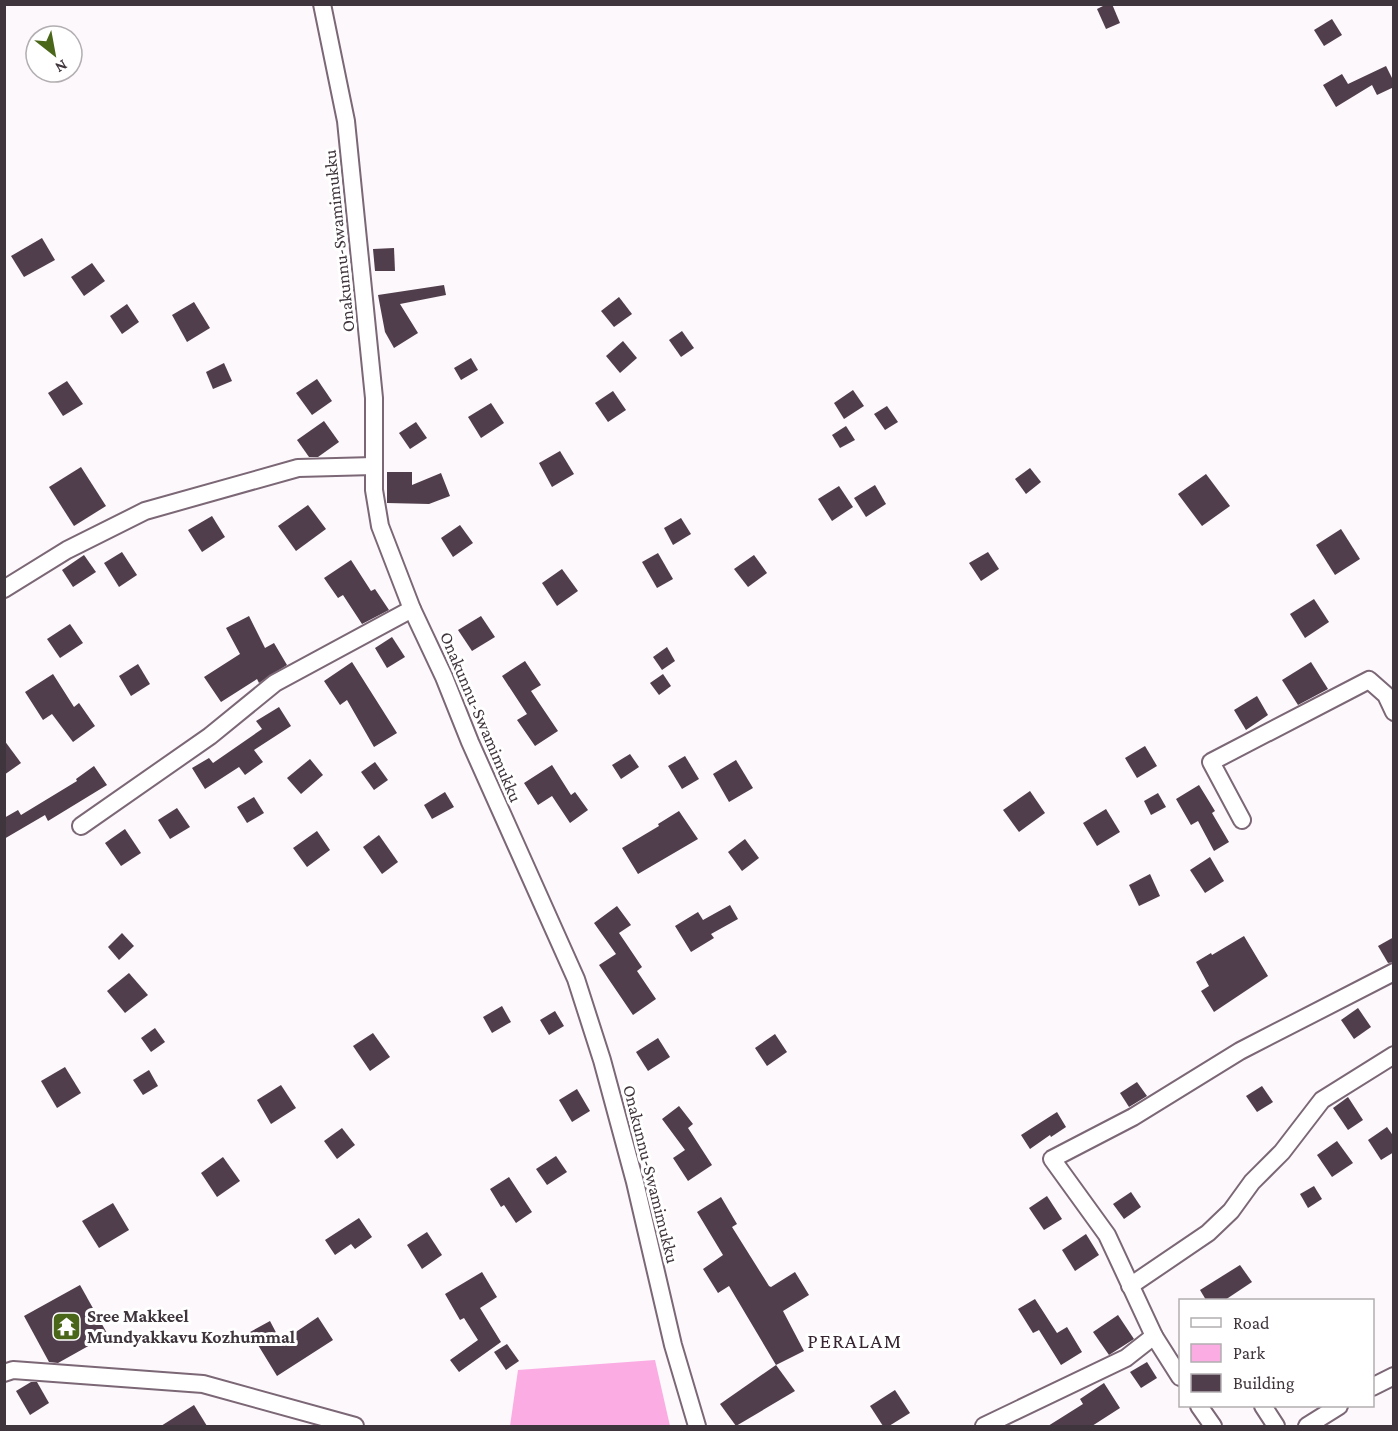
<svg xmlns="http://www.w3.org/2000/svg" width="1398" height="1431" viewBox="0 0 1398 1431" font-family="'Crimson Pro',serif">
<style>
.green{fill:#faace3}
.building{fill:#513e4c}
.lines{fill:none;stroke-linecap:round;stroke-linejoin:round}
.minor-casing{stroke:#7b6775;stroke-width:20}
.minor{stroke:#fff;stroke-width:16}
.labels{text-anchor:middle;stroke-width:6;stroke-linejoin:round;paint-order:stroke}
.street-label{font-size:18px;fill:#3f353c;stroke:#fff}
.poi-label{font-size:18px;font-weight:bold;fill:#3f353c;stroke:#fff;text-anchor:start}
.quarter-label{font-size:21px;letter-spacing:1.5px;fill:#382733;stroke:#fff}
</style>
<rect width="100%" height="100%" fill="#fcf8fb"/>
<polygon class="green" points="655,1360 670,1426 510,1426 518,1370"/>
<g class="building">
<polygon points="1107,4 1112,4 1120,23 1106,29 1097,9"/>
<polygon points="1332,19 1342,35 1324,46 1314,30"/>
<polygon points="1386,66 1394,82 1394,87 1377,95 1372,85 1336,107 1323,85 1342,74 1348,84"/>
<polygon points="42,238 55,260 24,277 11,256"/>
<polygon points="394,248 395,271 375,271 373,249"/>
<polygon points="92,263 105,281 84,296 71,277"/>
<polygon points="444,285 446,295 400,304 418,333 394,348 385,332 378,295"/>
<polygon points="619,297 632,314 614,327 601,311"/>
<polygon points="194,302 210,328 187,342 172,315"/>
<polygon points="127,304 139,322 122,334 110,316"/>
<polygon points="682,331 694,348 681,357 669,340"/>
<polygon points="623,341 637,358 620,373 606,356"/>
<polygon points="471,358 478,370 461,380 454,368"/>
<polygon points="224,363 232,381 213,389 206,372"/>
<polygon points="317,379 332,401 312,415 296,393"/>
<polygon points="67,381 83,404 63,416 48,393"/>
<polygon points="853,390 864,406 844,419 834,403"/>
<polygon points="613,391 626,410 608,422 595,403"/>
<polygon points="491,403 504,423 481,438 468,417"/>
<polygon points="887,406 898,422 885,430 874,414"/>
<polygon points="324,421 339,442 318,457 309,457 297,440"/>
<polygon points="416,422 427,438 410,449 399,433"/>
<polygon points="846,426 855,440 840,448 832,435"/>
<polygon points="560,451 574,474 552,487 539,463"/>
<polygon points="81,467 106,506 74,526 49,487"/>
<polygon points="1030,468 1041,482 1026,494 1015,479"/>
<polygon points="387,472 412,472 412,485 441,473 450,496 429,504 387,503"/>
<polygon points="1206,474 1230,506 1202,526 1178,494"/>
<polygon points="875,485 886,504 866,517 854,498"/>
<polygon points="839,486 853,507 832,521 818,499"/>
<polygon points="308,505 326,529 296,551 278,526"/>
<polygon points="212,516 225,537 202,552 188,530"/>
<polygon points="681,518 691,534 673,545 664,528"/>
<polygon points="460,525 473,543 453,557 441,538"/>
<polygon points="1341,529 1360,559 1335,575 1316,545"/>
<polygon points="122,552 137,575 119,587 104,563"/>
<polygon points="988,552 999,569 981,581 969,563"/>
<polygon points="658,553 673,579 657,588 642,562"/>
<polygon points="84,555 96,572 73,587 62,570"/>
<polygon points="754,555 767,573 748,587 734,569"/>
<polygon points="351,560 371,591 375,589 389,610 362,624 343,595 338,598 324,578"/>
<polygon points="562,569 578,591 557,606 542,583"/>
<polygon points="1314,599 1329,622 1305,638 1290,614"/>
<polygon points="249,616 265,648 274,643 287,665 259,683 257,679 221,702 204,677 240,654 226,628"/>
<polygon points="481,616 495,637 472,651 458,630"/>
<polygon points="70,624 83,643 60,658 47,639"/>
<polygon points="392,637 405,657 387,668 375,648"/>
<polygon points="667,647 675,661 662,670 653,657"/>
<polygon points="525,661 541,685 531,691 558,731 535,746 517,720 527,714 502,676"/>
<polygon points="352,662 397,733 374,747 347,700 340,705 324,681"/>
<polygon points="1311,662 1328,689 1298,705 1282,680"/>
<polygon points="138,664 150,684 131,696 119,676"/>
<polygon points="53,674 74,707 79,703 95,726 73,742 52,714 43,720 25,692"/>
<polygon points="663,674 671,686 659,695 650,683"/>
<polygon points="1257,696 1268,715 1246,730 1234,710"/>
<polygon points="279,707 291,726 254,750 263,762 245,775 239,767 205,789 192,768 209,758 213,763 262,729 256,721"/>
<polygon points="4,740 21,763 4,775"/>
<polygon points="1145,746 1157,766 1137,778 1125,758"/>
<polygon points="630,754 639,767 621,779 612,765"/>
<polygon points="685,756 699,779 682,789 668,766"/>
<polygon points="310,759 323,775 301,794 287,778"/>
<polygon points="736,760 753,788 729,802 713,774"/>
<polygon points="375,762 388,780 374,790 361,772"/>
<polygon points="552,765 571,795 575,792 588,810 570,823 552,796 538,805 524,783"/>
<polygon points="94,766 107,785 48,821 45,815 4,839 4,818 18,810 21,815 77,781 76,779"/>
<polygon points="1199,785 1215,811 1212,813 1229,842 1214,851 1198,821 1191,825 1176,799"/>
<polygon points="1030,791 1045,813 1019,832 1003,810"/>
<polygon points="445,792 454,807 432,819 424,805"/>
<polygon points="1158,793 1166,807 1151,815 1144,801"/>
<polygon points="254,797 264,813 247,823 237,807"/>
<polygon points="177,808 190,827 170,839 158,820"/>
<polygon points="1106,809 1120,832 1097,846 1083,823"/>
<polygon points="679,811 698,839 638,874 622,848 659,826 658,824"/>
<polygon points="125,829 141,853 121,866 105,843"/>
<polygon points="317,831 330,850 307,867 293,848"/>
<polygon points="379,835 398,862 382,874 363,847"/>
<polygon points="745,839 759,858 742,871 728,852"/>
<polygon points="1210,857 1224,881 1205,893 1190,870"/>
<polygon points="1150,874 1160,896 1139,906 1129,885"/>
<polygon points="730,905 738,919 711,934 714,938 691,952 675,926 698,912 703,920"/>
<polygon points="617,906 631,925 619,933 642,967 637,971 656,999 633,1015 599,965 616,954 594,923"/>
<polygon points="122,933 134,946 119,960 108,947"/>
<polygon points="1244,936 1268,976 1214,1012 1201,991 1209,986 1196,962 1211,953 1212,955"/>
<polygon points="1394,937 1394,962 1388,963 1378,946"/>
<polygon points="129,973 148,995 125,1013 107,991"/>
<polygon points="502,1006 511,1022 492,1033 483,1017"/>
<polygon points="1358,1008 1371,1027 1354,1039 1341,1020"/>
<polygon points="555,1011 564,1026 549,1035 540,1020"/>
<polygon points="155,1028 165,1042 151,1052 141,1038"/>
<polygon points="373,1033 390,1057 370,1071 353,1046"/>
<polygon points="775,1034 787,1052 767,1066 755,1048"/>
<polygon points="658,1038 670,1057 648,1071 636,1052"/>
<polygon points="65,1067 81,1093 57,1108 41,1081"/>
<polygon points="149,1070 158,1086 143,1095 133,1080"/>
<polygon points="1137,1082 1147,1096 1129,1107 1120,1093"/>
<polygon points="281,1085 296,1108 271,1124 257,1100"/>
<polygon points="1262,1086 1273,1102 1257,1112 1246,1096"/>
<polygon points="577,1089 590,1111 572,1122 559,1100"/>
<polygon points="1348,1097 1363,1120 1348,1130 1333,1108"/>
<polygon points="679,1106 693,1124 688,1128 712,1165 688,1181 673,1158 685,1150 662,1119"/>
<polygon points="1057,1112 1066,1127 1051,1137 1050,1135 1030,1149 1021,1135"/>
<polygon points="1387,1127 1394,1137 1394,1152 1381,1160 1368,1140"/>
<polygon points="342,1128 355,1145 337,1159 324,1141"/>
<polygon points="1337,1141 1353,1163 1332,1177 1317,1155"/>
<polygon points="556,1156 567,1172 547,1185 536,1169"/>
<polygon points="223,1157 240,1181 217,1197 201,1173"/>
<polygon points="509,1177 532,1212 516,1223 504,1205 501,1207 490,1189"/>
<polygon points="1314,1186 1322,1199 1308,1208 1300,1194"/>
<polygon points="1131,1192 1141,1207 1124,1219 1113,1204"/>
<polygon points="1047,1196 1062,1219 1044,1230 1029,1208"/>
<polygon points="721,1197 737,1224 732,1227 769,1286 771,1287 795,1272 809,1295 783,1311 804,1351 776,1365 729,1286 718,1293 703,1269 723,1255 697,1212"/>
<polygon points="113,1203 129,1230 99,1248 82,1221"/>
<polygon points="359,1218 372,1237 355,1249 351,1244 335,1255 325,1240"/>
<polygon points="427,1232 442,1255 422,1269 407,1245"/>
<polygon points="1086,1234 1099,1255 1075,1271 1062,1250"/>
<polygon points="1240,1265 1252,1282 1225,1300 1206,1300 1200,1290"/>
<polygon points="482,1272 497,1297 480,1308 501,1342 459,1372 450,1360 478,1340 464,1318 460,1320 445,1294"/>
<polygon points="80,1285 108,1335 58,1363 49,1362 24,1316"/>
<polygon points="1035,1299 1057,1333 1067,1327 1082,1352 1061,1365 1039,1330 1033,1333 1018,1309"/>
<polygon points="1118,1315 1134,1339 1109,1355 1093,1332"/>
<polygon points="318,1317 333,1340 277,1376 250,1332 270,1321 281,1342"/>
<polygon points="507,1344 519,1361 506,1370 494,1352"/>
<polygon points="1147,1362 1157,1378 1141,1388 1130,1372"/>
<polygon points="776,1365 795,1391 736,1426 720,1404"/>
<polygon points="31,1382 37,1382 49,1403 30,1415 16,1391"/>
<polygon points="1104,1383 1120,1408 1092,1426 1048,1426 1083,1404 1080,1399"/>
<polygon points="895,1390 910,1413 889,1426 883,1426 870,1406"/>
<polygon points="194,1405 207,1426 161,1426"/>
</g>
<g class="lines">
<defs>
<g id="minor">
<polyline points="322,4 346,121 374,398 374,490 380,526 412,609 444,677 470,742 576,979 602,1060 635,1182 673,1345 697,1426"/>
<polyline points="4,589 67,550 145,511 298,468 374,466"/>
<polyline points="1242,820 1211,762 1369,680 1386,695 1394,712"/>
<polyline points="81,826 210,736 275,683 412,609"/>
<polyline points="1130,1286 1208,1233 1231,1211 1252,1182 1282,1152 1322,1100 1394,1055"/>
<polyline points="1154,1336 1180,1377"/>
<polyline points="4,1373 13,1370 203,1384 355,1426"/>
<polyline points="1372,1387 1394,1376"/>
<polyline points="1199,1406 1213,1426"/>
<polyline points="1263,1406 1276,1426"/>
<polyline points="984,1426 1126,1358 1154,1336 1107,1235 1052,1159 1133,1117 1240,1051 1394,972"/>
<polyline points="1307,1426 1339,1406"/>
</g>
</defs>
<use href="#minor" class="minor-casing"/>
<use href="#minor" class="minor"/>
</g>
<defs>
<symbol id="temple-square" viewBox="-11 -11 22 22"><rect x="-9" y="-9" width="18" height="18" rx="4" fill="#4a6619" stroke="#fff"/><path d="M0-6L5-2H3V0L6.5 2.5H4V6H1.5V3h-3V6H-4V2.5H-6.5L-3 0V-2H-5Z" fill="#fff"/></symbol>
</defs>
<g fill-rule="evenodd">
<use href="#temple-square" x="50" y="1310" width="33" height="33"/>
</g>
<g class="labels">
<g class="street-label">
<text transform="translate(339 241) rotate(-96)" y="6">Onakunnu-Swamimukku</text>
<text transform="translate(481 717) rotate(67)" y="6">Onakunnu-Swamimukku</text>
<text transform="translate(651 1174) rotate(76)" y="6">Onakunnu-Swamimukku</text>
</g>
<g class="poi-label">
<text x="87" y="1322">Sree Makkeel<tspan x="87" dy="21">Mundyakkavu Kozhummal</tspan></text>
</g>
<g class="quarter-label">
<text x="855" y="1348">PERALAM</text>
</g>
</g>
<rect width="1398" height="1431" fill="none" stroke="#3f353c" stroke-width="12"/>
<rect x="1179" y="1299" width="195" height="108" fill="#ffffff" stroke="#b2aeb1" stroke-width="1.5"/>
<rect x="1191" y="1318" width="30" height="9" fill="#ffffff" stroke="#b2aeb1" stroke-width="1.5"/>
<text x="1233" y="1329" font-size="18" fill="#3f353c">Road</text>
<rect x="1191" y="1344" width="30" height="18" fill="#faace3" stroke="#b2aeb1" stroke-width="1.5"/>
<text x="1233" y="1359" font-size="18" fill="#3f353c">Park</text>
<rect x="1191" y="1374" width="30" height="18" fill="#513e4c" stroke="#b2aeb1" stroke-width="1.5"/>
<text x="1233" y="1389" font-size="18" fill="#3f353c">Building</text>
<g transform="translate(54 54) rotate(149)"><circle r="28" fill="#ffffff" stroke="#b2aeb1" stroke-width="1.5"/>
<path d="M0-4.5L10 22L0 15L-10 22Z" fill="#4a6619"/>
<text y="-9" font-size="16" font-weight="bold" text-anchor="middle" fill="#3f353c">N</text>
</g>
</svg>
